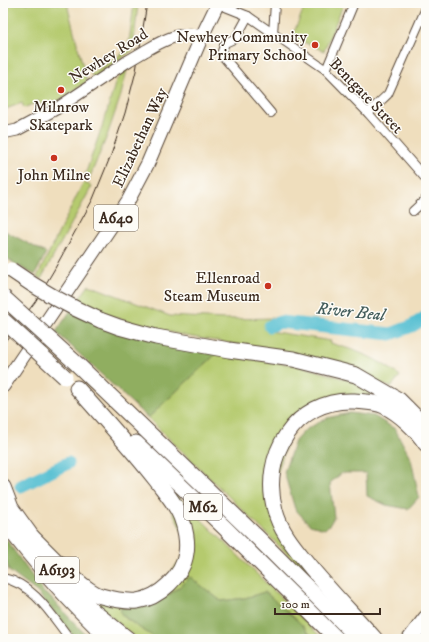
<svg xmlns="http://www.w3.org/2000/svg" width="429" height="642" viewBox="0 0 429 642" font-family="'IM FELL DW Pica',serif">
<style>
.green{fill:#b5ca6e;stroke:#787a46}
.forest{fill:#90ae61;stroke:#666c40}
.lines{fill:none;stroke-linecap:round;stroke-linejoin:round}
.river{stroke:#56bfd2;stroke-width:13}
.street-casing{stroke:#564536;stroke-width:10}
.secondary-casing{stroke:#564536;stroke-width:13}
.primary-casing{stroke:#564536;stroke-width:15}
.highway-casing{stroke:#564536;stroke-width:17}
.street{stroke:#fff;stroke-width:8}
.secondary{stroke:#fff;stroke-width:11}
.primary{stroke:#fff;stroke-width:13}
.highway{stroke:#fff;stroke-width:15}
.tram{stroke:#3b2a1e;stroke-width:1}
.secondary-bridge-casing{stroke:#564536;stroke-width:13;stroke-linecap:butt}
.highway-bridge-casing{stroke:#564536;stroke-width:17;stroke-linecap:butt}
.secondary-bridge{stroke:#fff;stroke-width:11}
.highway-bridge{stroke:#fff;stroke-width:15}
.poi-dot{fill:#c8321e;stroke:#fdfcf7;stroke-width:1.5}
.labels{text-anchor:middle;stroke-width:3;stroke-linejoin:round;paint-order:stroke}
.shield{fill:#fdfcf7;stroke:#75695f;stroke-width:1}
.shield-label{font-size:15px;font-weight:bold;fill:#3b2a1e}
.poi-label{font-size:16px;fill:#3b2a1e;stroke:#fdfcf7;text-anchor:end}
.street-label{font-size:16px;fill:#3b2a1e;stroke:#fdfcf7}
.water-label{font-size:17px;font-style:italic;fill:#445e5d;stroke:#fdfcf7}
</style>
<rect width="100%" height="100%" fill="#fdfcf7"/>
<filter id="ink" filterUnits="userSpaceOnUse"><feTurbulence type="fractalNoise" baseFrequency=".025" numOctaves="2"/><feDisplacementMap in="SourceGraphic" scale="8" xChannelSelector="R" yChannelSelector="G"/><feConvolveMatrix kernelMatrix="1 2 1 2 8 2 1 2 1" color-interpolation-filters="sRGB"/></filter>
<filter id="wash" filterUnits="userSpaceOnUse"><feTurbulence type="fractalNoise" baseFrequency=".012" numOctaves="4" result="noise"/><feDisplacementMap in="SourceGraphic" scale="16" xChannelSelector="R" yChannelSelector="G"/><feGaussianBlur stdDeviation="0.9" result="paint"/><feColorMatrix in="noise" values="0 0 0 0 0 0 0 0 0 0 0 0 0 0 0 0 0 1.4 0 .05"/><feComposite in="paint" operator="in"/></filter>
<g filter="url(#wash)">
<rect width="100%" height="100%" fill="#efdebd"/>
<g class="green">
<polygon points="3,3 76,3 68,5 68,8 87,82 58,101 44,108 39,101 24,108 22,103 3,110"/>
<polygon points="134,3 138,3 133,50 93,78 91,74 128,50"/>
<polygon points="306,3 344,3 324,51 292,37"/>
<path d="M128 66 121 95 107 136 89 179 84 178 106 115 116 80C122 76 122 70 128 66Z"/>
<polygon points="84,183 92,186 41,279 37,277 82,185"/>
<path d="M89 285 170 316 224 319 277 318 269 323V331L331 341 330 343C358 351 377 358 400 376L391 387 247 346 186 336 133 323 101 313 79 299Z"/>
<polygon points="216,354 301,366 355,382 388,400 361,398 293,422 269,501 344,609 148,418"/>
<path d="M152 471 323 639H314L299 622 265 592 245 598 221 601 190 577C173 594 148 611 122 608L125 618 157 639H137L100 608 93 600 149 601 190 547Z"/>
</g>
<g class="forest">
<polygon points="3,230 46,253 35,275 15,264 3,255"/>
<polygon points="71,310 217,353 148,418 56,332"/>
<polygon points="350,413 374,416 395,429 411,459 419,497 408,509 386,505 367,496 366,473 342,473 330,483 334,517 330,524 325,529 310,525 295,509 284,472 295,441 305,430 327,418"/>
<polygon points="3,535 44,593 50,597 81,630 91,639 76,639 37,592 9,571 3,551"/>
<path d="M190 577 221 601 245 598 265 592 299 622 314 639H157L135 625 121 614 120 605 122 608C148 611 173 595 190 577Z"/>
</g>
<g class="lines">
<g class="river">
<polyline points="270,326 280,322 391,334 412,326 426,317"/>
<polyline points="21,486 68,463"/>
</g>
</g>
</g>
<g filter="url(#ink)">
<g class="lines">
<defs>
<g id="street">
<polyline points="218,4 248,16 326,70 368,113 426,179"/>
<polyline points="248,16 236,38 225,43 221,54 271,113"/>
<polyline points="273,34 275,3"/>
<polyline points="326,70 354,3"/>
<polyline points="368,113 388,94 426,8"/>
<polyline points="413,211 426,199"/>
<path d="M3 578C34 584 52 616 70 639"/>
</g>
<g id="secondary">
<path d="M145 51C162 41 181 30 202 36"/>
<polyline points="3,133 17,130 56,109 128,61"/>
</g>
<polyline id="primary" points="3,386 128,201 148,163 202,36 218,3"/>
<g id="highway">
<polyline points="100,320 119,327 156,337 229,350 293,359 341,371 356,375 399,400 421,422 426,429"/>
<polyline points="77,364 257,537 359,639"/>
<polyline points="136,443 225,528 337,639"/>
<polyline points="3,487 11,508 37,544"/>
<path d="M3 520C35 563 70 602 109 639"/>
<path d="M32 537C48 552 82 590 101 596 112 599 125 602 137 601 159 598 183 576 186 553 188 542 185 527 181 517 176 504 165 492 156 480 131 448 104 418 77 388"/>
<polyline points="65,580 92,610 128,639"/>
<path d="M375 639C353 614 329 590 308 564 295 548 280 531 275 510 260 457 295 398 354 401 363 402 376 402 384 406 400 414 416 429 426 444"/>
<polyline points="410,639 426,618"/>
</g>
</defs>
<use href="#street" class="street-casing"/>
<use href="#secondary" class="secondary-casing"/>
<use href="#primary" class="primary-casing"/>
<use href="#highway" class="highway-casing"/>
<use href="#street" class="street"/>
<use href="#secondary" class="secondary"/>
<use href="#primary" class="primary"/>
<use href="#highway" class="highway"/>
<polyline class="tram" points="3,344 35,302 54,270 93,199 111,155 125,113 136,71 147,3"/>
<defs>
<polyline id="secondary-bridge" points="128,61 145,51"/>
<g id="highway-bridge">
<path d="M11 270C39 290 68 306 100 320"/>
<polyline points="3,297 77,364"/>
<polyline points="3,320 65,377"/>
</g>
</defs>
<use href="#secondary-bridge" class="secondary-bridge-casing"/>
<use href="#highway-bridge" class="highway-bridge-casing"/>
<use href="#secondary-bridge" class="secondary-bridge"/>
<use href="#highway-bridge" class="highway-bridge"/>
</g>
</g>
<g class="poi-dot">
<circle cx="315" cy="45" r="4"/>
<circle cx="61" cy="90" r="4"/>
<circle cx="54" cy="158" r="4"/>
<circle cx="268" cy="286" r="4"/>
</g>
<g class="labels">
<g class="shield">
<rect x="94" y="205" width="44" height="26" rx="3"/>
<rect x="184" y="494" width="38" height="26" rx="3"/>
<rect x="35" y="557" width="44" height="26" rx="3"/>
</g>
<g class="shield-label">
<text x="116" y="223">A640</text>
<text x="203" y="512">M62</text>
<text x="57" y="575">A6193</text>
</g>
<g class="poi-label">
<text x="307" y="42">Newhey Community<tspan x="307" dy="18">Primary School</tspan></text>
<text x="61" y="112" text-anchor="middle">Milnrow<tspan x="61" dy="18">Skatepark</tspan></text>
<text x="54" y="180" text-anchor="middle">John Milne</text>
<text x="260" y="283">Ellenroad<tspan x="260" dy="18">Steam Museum</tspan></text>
</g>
<g class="street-label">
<text transform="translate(108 55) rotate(-32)" y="6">Newhey Road</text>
<text transform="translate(367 95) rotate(46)" y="6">Bentgate Street</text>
<text transform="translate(139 137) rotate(-65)" y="6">Elizabethan Way</text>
</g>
<g class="water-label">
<text transform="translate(351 311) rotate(6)" y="6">River Beal</text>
</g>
</g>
<rect width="429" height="642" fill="none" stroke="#fdfcf7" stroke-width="16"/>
<path d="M275 608v6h105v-6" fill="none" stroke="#3b2a1e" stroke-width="2"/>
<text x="281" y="608" font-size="12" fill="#3b2a1e" stroke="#fdfcf7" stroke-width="3" paint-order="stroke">100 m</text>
</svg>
